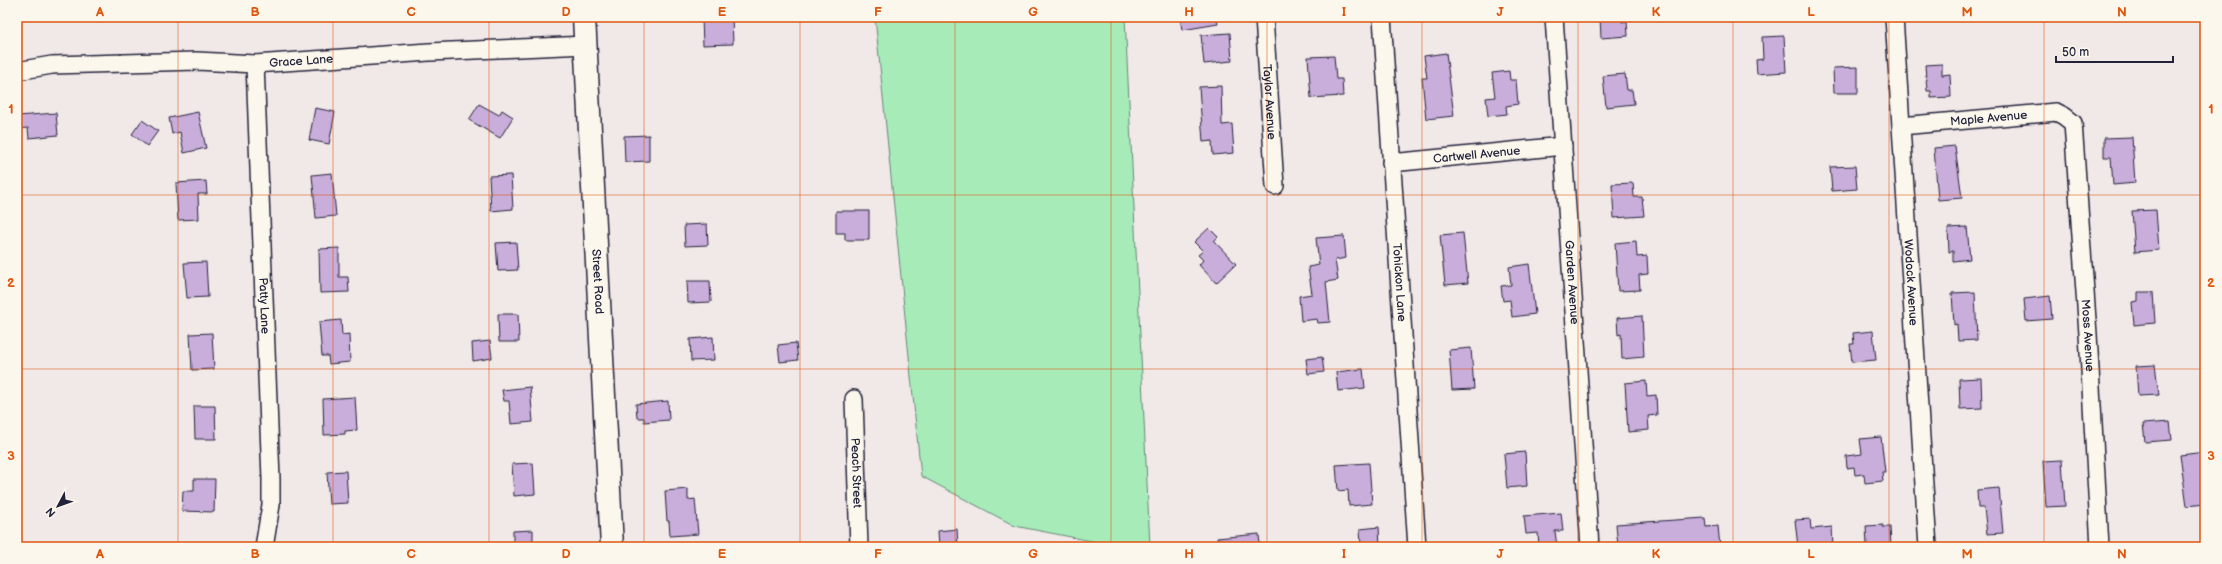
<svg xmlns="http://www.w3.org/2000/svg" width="2222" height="564" viewBox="0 0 2222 564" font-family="'Balsamiq Sans',sans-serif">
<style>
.green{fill:#a7ecb8;stroke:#64877a}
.building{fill:#c9adda;stroke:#22223b}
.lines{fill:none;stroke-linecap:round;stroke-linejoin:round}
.minor-casing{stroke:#22223b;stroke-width:20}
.secondary-casing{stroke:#22223b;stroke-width:25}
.minor{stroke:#fbf7ec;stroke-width:17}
.secondary{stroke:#fbf7ec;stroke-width:22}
.grid{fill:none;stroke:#de560e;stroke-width:1;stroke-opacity:0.55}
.labels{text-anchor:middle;stroke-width:4;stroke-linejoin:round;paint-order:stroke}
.street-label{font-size:12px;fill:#22223b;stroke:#fbf7ec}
.neatline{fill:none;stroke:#de560e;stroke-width:1.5}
.grid-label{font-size:13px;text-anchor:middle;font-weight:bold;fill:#de560e}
</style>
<rect width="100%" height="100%" fill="#f1e8e8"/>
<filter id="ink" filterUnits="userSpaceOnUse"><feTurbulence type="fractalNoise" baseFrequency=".025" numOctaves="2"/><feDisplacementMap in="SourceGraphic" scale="8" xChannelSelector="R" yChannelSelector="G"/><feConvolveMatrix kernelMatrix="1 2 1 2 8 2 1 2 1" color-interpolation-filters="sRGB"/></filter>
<g filter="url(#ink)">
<polygon class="green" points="875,17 1125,17 1150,547 1122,547 1015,526 921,476"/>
<g class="building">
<polygon points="709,17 732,17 733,44 703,45 702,18"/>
<polygon points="1180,17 1217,17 1218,24 1182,30"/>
<polygon points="1600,17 1621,17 1622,22 1627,21 1628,36 1601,38"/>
<polygon points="1230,33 1232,61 1204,64 1201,35"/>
<polygon points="1784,36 1786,72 1757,74 1756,60 1763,59 1762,37"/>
<polygon points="1446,53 1454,116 1426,119 1422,78 1427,78 1424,56"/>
<polygon points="1334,56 1336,79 1342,79 1343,96 1311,98 1308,57"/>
<polygon points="1942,64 1942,75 1950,74 1951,97 1931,98 1931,91 1927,91 1925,65"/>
<polygon points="1858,67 1858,93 1834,93 1833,68"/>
<polygon points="1509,71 1510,80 1516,80 1518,104 1506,106 1507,114 1488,116 1486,98 1495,97 1492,73"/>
<polygon points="1625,74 1627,90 1632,90 1634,104 1606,107 1603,76"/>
<polygon points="1221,86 1222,125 1232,124 1234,153 1213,155 1212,141 1203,142 1199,87"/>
<polygon points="479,104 499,115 502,110 513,117 500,138 469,120"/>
<polygon points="315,108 335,112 329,144 309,140"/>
<polygon points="198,112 206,148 184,153 180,132 172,134 169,118"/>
<polygon points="56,113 58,135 29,138 28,128 17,129 17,116"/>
<polygon points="142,120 158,131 147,146 132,134"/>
<polygon points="649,135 649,161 625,162 624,136"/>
<polygon points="2132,137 2135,183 2113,185 2111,157 2104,157 2104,138"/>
<polygon points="1955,146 1962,198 1938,200 1934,148"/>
<polygon points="1855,166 1857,189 1832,191 1830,167"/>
<polygon points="332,173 336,216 316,218 312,175"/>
<polygon points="511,175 513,209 491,211 489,176"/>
<polygon points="206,181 207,194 198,194 199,219 178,220 176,183"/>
<polygon points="1633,183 1634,197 1642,197 1644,216 1614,218 1612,184"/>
<polygon points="2156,210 2159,250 2135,252 2132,211"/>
<polygon points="836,211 869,211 869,240 845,240 845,233 836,233"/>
<polygon points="707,224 708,245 685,246 684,225"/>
<polygon points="1967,227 1970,259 1953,261 1953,251 1949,252 1948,228"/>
<polygon points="1209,228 1218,237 1214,241 1236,264 1216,283 1199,265 1203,260 1198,255 1203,251 1194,242"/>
<polygon points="1463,233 1468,283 1445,285 1440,235"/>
<polygon points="1344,236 1346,258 1335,260 1338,280 1326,282 1330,322 1318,323 1317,319 1301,321 1299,296 1312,294 1308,267 1319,265 1316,238"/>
<polygon points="1636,241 1637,257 1647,256 1648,274 1639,275 1640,290 1618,291 1615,243"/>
<polygon points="516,242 518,270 498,271 496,243"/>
<polygon points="339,248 339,277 348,277 349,292 320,293 319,249"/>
<polygon points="206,262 208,297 187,298 184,263"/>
<polygon points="1529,264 1535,314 1512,317 1510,300 1503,301 1501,286 1511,285 1509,267"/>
<polygon points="687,281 710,281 711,302 688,303"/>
<polygon points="1975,292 1977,340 1958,341 1957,324 1954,325 1952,293"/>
<polygon points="2138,292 2153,292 2155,323 2134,325 2132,302 2138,301"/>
<polygon points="2050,296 2052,319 2026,321 2024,299"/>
<polygon points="498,314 518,314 519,342 499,342"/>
<polygon points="1642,316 1644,357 1622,359 1621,334 1618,335 1617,318"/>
<polygon points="341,320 342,335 349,334 350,362 329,364 328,356 322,356 319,322"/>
<polygon points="1873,331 1876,360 1852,362 1850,344 1854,344 1853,333"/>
<polygon points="212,333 214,369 192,370 190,334"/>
<polygon points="713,337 714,360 691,361 690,339"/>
<polygon points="490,341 492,358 473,361 472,343"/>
<polygon points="796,343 798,360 780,362 778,345"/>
<polygon points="1471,348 1474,389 1452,390 1449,350"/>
<polygon points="1322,357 1324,372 1308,374 1306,359"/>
<polygon points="2155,365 2159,395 2138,396 2136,366"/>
<polygon points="1363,369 1365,388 1338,391 1336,372"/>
<polygon points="1981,378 1982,408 1960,409 1959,379"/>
<polygon points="1646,381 1647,396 1656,395 1657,415 1648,416 1649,430 1628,432 1625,383"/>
<polygon points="530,387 533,422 511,424 509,401 504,401 502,390"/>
<polygon points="355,397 357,430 345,431 345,434 324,435 323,399"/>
<polygon points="668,401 669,420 644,422 644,418 637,418 636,404"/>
<polygon points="194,406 215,406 216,439 195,439"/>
<polygon points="2170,422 2172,440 2145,442 2143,424"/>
<polygon points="1881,437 1885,472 1882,472 1883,481 1865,483 1864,474 1855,475 1854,467 1847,468 1846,456 1862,454 1860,439"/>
<polygon points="1525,452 1527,486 1507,488 1504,454"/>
<polygon points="2205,452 2205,504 2187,506 2180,455"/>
<polygon points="2062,460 2065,506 2046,507 2043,461"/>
<polygon points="533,463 535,494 514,496 512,464"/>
<polygon points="1369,463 1372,504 1349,506 1348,490 1338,491 1336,465"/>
<polygon points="346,471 348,503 329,504 327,472"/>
<polygon points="194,479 215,479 214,512 182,511 183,491 194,491"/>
<polygon points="1999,488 2003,533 1987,534 1984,508 1978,508 1977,490"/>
<polygon points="688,489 688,500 695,499 698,534 670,536 669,521 667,521 665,491"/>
<polygon points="1561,513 1563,531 1555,531 1557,547 1539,547 1538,533 1526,534 1524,516"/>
<polygon points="1705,518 1706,527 1718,526 1720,547 1618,547 1616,524"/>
<polygon points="1810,519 1811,529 1832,527 1833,547 1798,547 1795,520"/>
<polygon points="1883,525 1883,527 1890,527 1891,547 1867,547 1866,526"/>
<polygon points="1379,527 1380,547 1361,547 1360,529"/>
<polygon points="957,529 958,547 939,547 938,531"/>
<polygon points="533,530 533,547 513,547 513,531"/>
<polygon points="1259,534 1260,547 1218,547 1217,538"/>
</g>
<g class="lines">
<defs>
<g id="minor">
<path id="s1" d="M1264 17 1275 186"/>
<path id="s2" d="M1382 17 1417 547"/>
<path id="s3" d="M1554 17 1590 547"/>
<path id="s4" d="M1894 17 1928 547"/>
<path id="s5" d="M255 64 271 479V505L264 547"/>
<path id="s6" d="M17 71 52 65 197 61 255 64 429 52 586 45"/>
<path id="s7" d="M1901 126 2056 112 2064 116 2073 123 2088 334 2100 547"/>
<path id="s8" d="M1391 163 1563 146"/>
<path id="s9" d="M854 399 859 547"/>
</g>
<g id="secondary">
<path id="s10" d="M584 17 612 547"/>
</g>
</defs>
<use href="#minor" class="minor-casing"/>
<use href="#secondary" class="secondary-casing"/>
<use href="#minor" class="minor"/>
<use href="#secondary" class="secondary"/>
</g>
</g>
<path class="grid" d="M178 17V547M333 17V547M489 17V547M644 17V547M800 17V547M955 17V547M1111 17V547M1267 17V547M1422 17V547M1578 17V547M1733 17V547M1889 17V547M2044 17V547M17 195H2205M17 369H2205"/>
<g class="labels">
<g class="street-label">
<text dy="4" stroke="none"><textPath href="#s6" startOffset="285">Grace Lane</textPath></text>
<text dy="4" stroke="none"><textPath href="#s1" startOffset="85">Taylor Avenue</textPath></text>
<text dy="4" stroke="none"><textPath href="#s7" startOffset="88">Maple Avenue</textPath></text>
<text dy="4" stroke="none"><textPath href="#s8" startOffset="86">Cartwell Avenue</textPath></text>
<text dy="4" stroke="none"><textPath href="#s10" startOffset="265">Street Road</textPath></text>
<text dy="4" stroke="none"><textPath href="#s2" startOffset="266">Tohickon Lane</textPath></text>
<text dy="4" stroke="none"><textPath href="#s3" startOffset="266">Garden Avenue</textPath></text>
<text dy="4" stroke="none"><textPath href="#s4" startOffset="266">Wodock Avenue</textPath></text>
<text dy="4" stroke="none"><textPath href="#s5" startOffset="242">Patty Lane</textPath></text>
<text dy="4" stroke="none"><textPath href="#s7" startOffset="389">Moss Avenue</textPath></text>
<text dy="4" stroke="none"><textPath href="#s9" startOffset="74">Peach Street</textPath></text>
</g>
</g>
<rect width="2222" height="564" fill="none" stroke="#fbf7ec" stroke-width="44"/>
<g transform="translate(58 506) rotate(229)" stroke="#fbf7ec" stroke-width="3" paint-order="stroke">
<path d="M0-3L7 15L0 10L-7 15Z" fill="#22223b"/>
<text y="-6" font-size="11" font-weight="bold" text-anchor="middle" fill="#22223b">N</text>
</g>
<path d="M2056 56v6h117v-6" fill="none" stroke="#22223b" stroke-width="2"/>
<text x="2062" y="56" font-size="12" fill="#22223b" stroke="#fbf7ec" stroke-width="3" paint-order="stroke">50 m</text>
<rect x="22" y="22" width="2178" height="520" class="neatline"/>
<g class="grid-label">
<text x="100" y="16">A</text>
<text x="255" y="16">B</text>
<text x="411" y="16">C</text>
<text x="566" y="16">D</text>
<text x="722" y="16">E</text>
<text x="878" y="16">F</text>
<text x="1033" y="16">G</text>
<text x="1189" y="16">H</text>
<text x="1344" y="16">I</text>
<text x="1500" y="16">J</text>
<text x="1656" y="16">K</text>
<text x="1811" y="16">L</text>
<text x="1967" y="16">M</text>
<text x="2122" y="16">N</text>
<text x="11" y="113">1</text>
<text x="2211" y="113">1</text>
<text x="11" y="287">2</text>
<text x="2211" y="287">2</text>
<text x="11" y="460">3</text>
<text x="2211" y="460">3</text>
<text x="100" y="558">A</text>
<text x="255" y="558">B</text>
<text x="411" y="558">C</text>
<text x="566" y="558">D</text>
<text x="722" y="558">E</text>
<text x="878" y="558">F</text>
<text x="1033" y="558">G</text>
<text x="1189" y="558">H</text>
<text x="1344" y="558">I</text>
<text x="1500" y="558">J</text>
<text x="1656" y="558">K</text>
<text x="1811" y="558">L</text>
<text x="1967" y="558">M</text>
<text x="2122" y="558">N</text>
</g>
</svg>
